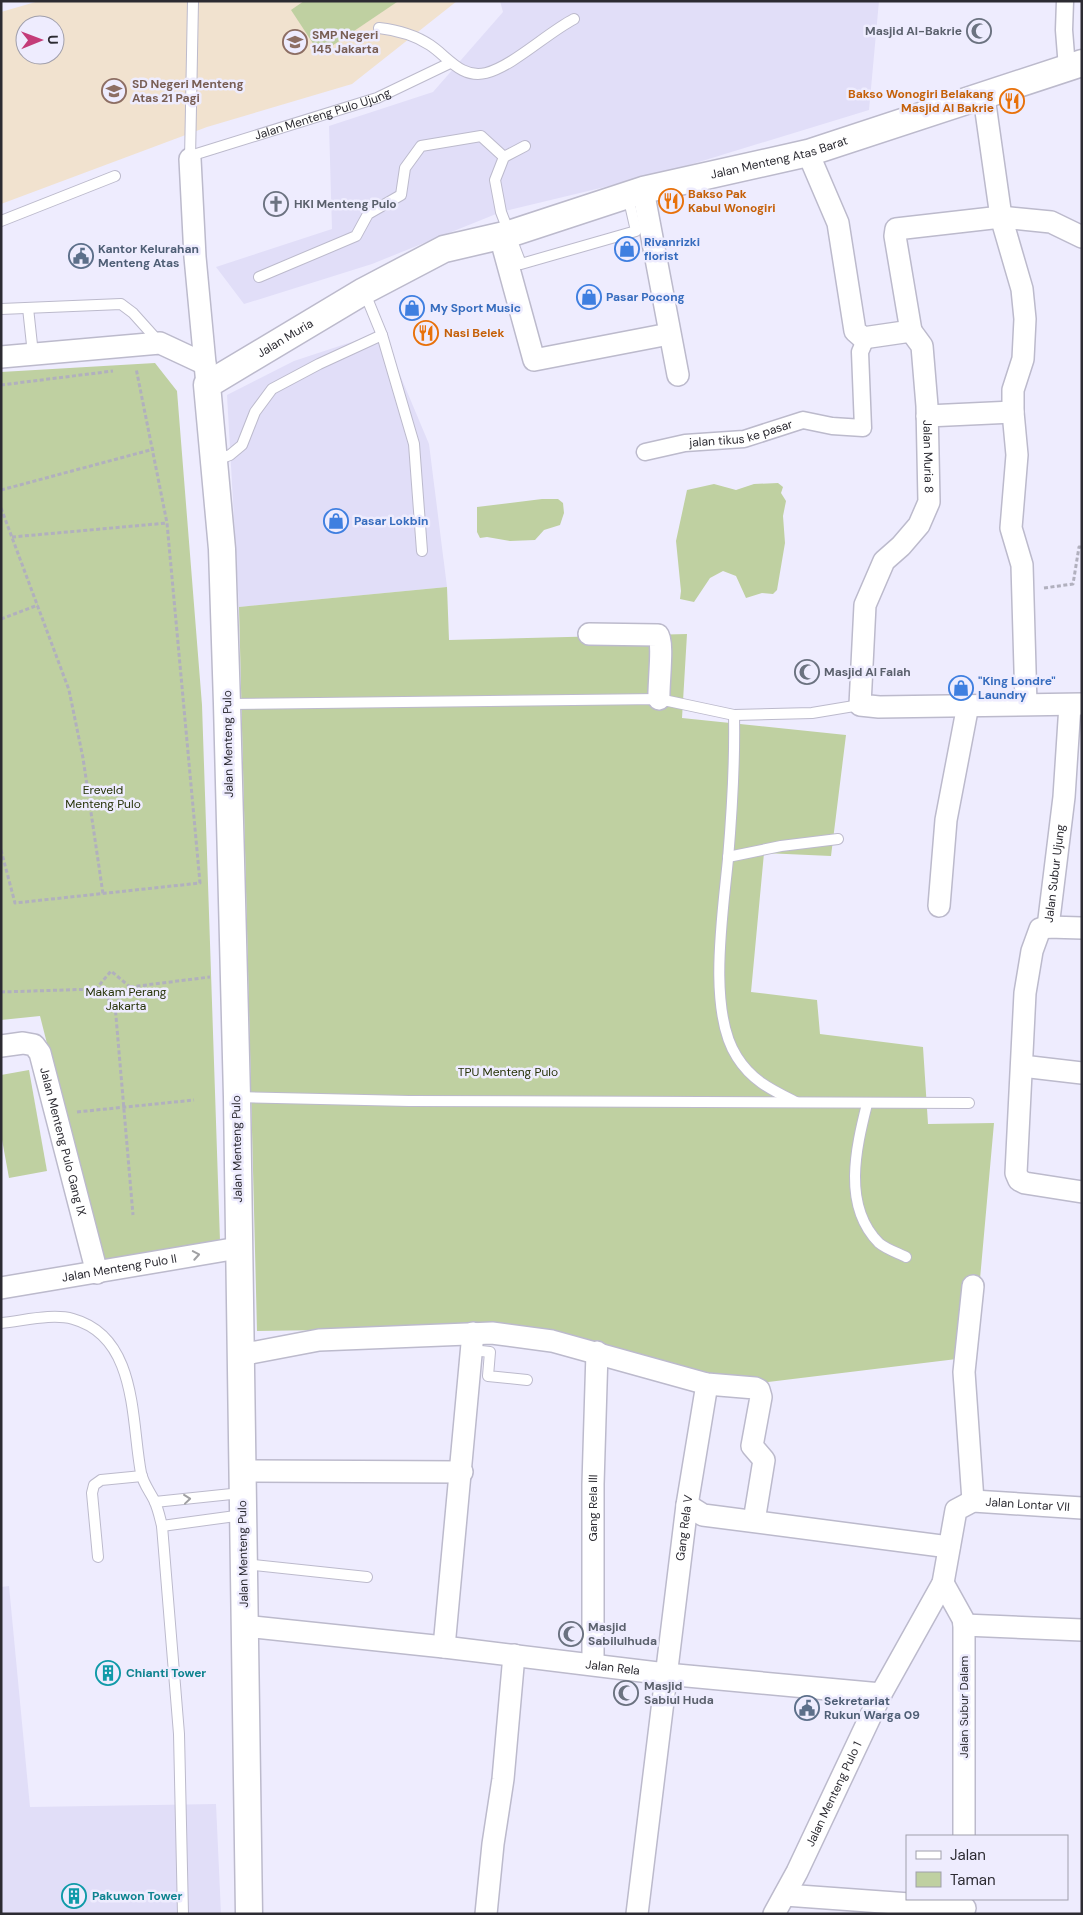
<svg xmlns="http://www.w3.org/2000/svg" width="1083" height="1915" viewBox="0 0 1083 1915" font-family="'DM Sans',sans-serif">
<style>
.built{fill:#e1def8}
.education{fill:#f1e2cf;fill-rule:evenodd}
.green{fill:#bfd0a1}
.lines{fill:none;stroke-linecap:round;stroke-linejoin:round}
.service-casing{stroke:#bcbacc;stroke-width:12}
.pedestrian-casing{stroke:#bcbacc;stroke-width:19}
.minor-casing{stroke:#bcbacc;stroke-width:24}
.tertiary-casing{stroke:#bcbacc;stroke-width:29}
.path{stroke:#b1b0be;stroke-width:3;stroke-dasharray:4 2.5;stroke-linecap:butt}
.service{stroke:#fff;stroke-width:10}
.pedestrian{stroke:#fff;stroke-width:16}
.minor{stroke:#fff;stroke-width:21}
.tertiary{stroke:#fff;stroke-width:26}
.oneway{stroke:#a0a0a3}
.labels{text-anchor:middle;stroke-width:5;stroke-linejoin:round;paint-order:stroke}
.worship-label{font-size:12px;font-weight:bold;fill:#5b616d;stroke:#eeecfe;text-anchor:start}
.education-label{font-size:12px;font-weight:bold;fill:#785e54;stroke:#eeecfe;text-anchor:start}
.food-label{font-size:12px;font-weight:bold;fill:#c56008;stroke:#eeecfe;text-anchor:start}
.street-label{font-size:12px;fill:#2c2b32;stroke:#eeecfe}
.shop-label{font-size:12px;font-weight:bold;fill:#366cbe;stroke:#eeecfe;text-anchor:start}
.service-label{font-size:12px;font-weight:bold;fill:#4e5e75;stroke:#eeecfe;text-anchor:start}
.park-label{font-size:12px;fill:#273309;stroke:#eeecfe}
.culture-label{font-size:12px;font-weight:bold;fill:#0d838f;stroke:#eeecfe;text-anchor:start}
</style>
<rect width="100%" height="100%" fill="#eeecfe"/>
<g class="built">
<polygon points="500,1 879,1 869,110 663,173 501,212 372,264 244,304 216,267 332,229 329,126 433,92 503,12"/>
<polygon points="382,332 429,444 447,587 239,607 227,395 294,361"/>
<polygon points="9,1586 30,1807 216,1804 221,1914 1,1914 1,1587"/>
</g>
<path class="education" d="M39 1H457L352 84 207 127 1 204V12ZM25 25H55V55H25Z"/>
<g class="green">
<polygon points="304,1 397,1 397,2 320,54 291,10"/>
<polygon points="155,363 177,391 202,705 220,1241 102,1260 40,1016 1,1020 1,372"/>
<polygon points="778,483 783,487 781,493 786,501 783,516 785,543 777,590 773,594 762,593 746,598 736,576 723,571 710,578 694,602 680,599 681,591 676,541 687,490 714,484 736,490 754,484"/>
<polygon points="542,499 558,499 563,503 564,513 560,525 544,530 535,540 510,541 487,537 480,538 477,532 477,507"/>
<polygon points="447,587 449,640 687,634 682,718 846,735 831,856 764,853 751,992 817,1000 820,1034 923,1047 928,1124 994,1123 973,1357 718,1388 527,1327 257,1331 239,607"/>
<polygon points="29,1070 47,1171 9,1178 1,1134 1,1075"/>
</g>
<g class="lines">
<defs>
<g id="service">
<path d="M379 28C396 30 415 35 430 45 447 56 461 79 486 73 513 66 547 33 574 19"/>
<polyline points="525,146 504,157 495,180 501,212 521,264 636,231 628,196"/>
<path id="s1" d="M190 156 377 98 450 63"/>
<polyline points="190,159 193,1"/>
<polyline points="1,221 115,176"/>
<polyline points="259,277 356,236 368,214 401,195 405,168 421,146 481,136 504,157"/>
<polyline points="364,291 382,335 414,444 422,551"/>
<polyline points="28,308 33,354"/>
<polyline points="1,309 121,304 133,313 159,342"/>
<polyline points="214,461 230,455 242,445 255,412 272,389 319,364 382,335"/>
<polyline points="228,704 659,699 734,715 812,713 860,705"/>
<path d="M734 715C735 763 732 811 728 859 723 913 707 1011 737 1057 752 1081 772 1090 796 1102"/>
<polyline points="728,857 781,846 838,839"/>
<polyline points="237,1097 409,1101 969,1103"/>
<path d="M867 1104C856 1148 842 1206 879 1243 886 1249 898 1253 906 1257"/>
<path d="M1 1323C23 1321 52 1313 73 1319 138 1337 131 1421 141 1473 143 1483 150 1492 154 1500 158 1508 160 1518 162 1526L179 1734 183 1914"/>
<polyline points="472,1350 490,1352 488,1376 527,1380"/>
<polyline points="155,1502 241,1493"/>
<polyline points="162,1526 243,1515"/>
<polyline points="98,1557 92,1493 94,1485 101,1480 142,1476"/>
<polyline points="245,1564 367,1577"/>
</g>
<g id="pedestrian">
<polyline points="1065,1 1064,30 1067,68"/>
<path id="s2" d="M645 452 685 443 744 439 803 420 832 426 863 428 860 352 866 338"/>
</g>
<g id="minor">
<polyline points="984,97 1001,217 1022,289 1025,319 1023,359 1013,390 1013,412 1017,455 1011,528 1022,565 1026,704"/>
<path id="s3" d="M808 153 838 223 855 331 863 338 911 331 922 346 927 406 929 502 919 525 901 546 884 561 865 605 860 705 879 707 1082 704"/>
<polyline points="190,159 195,257 207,385"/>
<polyline points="643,190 678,375"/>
<polyline points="500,236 534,360 669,334"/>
<polyline points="911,331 895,236 896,229 1001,217 1051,222 1082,237"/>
<polyline points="1,357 160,343 205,364"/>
<polyline points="927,416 1013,412"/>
<path d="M589 634 658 635C664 641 658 687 659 699"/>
<polyline points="939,906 946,820 968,705"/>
<path id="s4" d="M1048 927 1064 797 1070 705"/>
<polyline points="1082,928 1048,927 1040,929 1032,951 1025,993 1016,1173 1019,1180 1025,1183 1082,1192"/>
<path id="s5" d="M1 1046 23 1043 34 1045 40 1053 97 1273"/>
<polyline points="1022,1066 1082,1073"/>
<polyline points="973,1286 964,1372 973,1501"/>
<path id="s6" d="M1 1288 238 1248"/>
<polyline points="240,1355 319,1340 492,1333 552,1341 707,1384 755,1388 759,1390 761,1397 752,1446 764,1460 754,1521"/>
<polyline points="242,1471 462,1472"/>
<polyline points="687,1505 703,1515 949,1547"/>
<polyline points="943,1583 963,1619 964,1625 964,1836"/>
<polyline points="964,1625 1082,1630"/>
<path id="s7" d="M245 1626 444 1647 666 1674 881 1694"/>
<polyline points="444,1647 473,1333"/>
<path id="s8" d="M593 1664V1484L597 1352"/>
<polyline points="785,1895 965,1908"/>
<polyline points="486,1914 493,1844 503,1779 514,1655"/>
<path id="s9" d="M637 1914 687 1505 707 1384"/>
<path id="s10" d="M774 1914 797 1872 881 1694 943 1583 956 1510 973 1501 1082 1508"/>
</g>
<g id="tertiary">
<path id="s11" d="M249 1914 237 1097 227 704 222 549 207 385 364 291 444 249 509 234 643 190 808 153 1082 63"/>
</g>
</defs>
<use href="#service" class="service-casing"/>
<use href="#pedestrian" class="pedestrian-casing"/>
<use href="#minor" class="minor-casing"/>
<use href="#tertiary" class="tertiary-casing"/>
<g class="path">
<polyline points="1,385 113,371"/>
<polyline points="1,490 154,449"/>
<polyline points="1,508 69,690 83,758 103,894"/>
<polyline points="12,537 167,523"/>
<polyline points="1044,588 1073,584 1079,547 1082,547"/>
<polyline points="1,619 38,605"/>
<polyline points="1,850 15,903 200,883 167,523 136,368"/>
<polyline points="130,987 210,977"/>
<polyline points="1,992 96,989 115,1005 130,987 111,971 96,989"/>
<polyline points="115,1005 133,1215"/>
<polyline points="77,1112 194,1100"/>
</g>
<use href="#service" class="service"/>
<use href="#pedestrian" class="pedestrian"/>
<use href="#minor" class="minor"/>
<use href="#tertiary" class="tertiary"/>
</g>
<defs><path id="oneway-chevron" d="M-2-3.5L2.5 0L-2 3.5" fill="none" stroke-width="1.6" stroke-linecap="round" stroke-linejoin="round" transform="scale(1.25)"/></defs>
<g class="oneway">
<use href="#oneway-chevron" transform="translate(196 1255) rotate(-10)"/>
<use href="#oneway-chevron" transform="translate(187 1499) rotate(-6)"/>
</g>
<defs>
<symbol id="mosque-ring" viewBox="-11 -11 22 22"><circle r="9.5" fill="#eeecfe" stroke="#6b7280" stroke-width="1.5"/><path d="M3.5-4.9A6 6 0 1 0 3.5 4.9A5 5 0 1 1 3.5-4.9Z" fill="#6b7280"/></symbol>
<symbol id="school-ring" viewBox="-11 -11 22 22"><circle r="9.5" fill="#eeecfe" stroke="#8d6e63" stroke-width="1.5"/><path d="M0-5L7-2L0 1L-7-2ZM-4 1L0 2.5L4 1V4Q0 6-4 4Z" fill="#8d6e63"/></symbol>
<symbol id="restaurant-ring" viewBox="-11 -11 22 22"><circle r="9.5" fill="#eeecfe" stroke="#e8710a" stroke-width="1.5"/><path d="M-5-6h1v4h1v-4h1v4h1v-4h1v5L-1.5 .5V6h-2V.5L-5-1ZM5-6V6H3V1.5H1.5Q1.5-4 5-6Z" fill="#e8710a"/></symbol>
<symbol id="church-ring" viewBox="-11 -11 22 22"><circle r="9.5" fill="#eeecfe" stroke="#6b7280" stroke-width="1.5"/><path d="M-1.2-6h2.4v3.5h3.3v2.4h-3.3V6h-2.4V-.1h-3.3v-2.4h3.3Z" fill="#6b7280"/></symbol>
<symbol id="shop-ring" viewBox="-11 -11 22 22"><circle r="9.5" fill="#eeecfe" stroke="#3f7fe0" stroke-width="1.5"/><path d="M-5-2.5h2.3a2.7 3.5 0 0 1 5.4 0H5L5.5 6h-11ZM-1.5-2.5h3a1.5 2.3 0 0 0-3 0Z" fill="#3f7fe0"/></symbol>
<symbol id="civic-ring" viewBox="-11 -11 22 22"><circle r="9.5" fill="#eeecfe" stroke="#5c6f8a" stroke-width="1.5"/><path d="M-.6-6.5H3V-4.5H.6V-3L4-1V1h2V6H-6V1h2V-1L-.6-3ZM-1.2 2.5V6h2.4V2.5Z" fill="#5c6f8a"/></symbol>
<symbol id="building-ring" viewBox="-11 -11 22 22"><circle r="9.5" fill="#eeecfe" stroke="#0f9aa8" stroke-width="1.5"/><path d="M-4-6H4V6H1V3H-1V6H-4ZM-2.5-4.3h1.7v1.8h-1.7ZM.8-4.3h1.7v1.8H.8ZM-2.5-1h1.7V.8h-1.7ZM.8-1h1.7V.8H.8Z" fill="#0f9aa8"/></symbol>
</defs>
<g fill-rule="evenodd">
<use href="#mosque-ring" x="965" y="17" width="28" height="28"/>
<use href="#school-ring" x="281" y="28" width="28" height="28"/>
<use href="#school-ring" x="100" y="77" width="28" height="28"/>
<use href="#restaurant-ring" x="998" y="87" width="28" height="28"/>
<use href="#restaurant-ring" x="657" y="187" width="28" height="28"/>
<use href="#church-ring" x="262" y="190" width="28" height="28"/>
<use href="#shop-ring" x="613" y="235" width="28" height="28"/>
<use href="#civic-ring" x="67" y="242" width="28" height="28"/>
<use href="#shop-ring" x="575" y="283" width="28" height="28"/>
<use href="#shop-ring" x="398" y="294" width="28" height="28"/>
<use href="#restaurant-ring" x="412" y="319" width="28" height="28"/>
<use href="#shop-ring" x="322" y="507" width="28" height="28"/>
<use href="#mosque-ring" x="793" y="658" width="28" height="28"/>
<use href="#shop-ring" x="947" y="674" width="28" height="28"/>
<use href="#mosque-ring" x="557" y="1620" width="28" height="28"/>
<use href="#building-ring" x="94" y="1659" width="28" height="28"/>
<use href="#mosque-ring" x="612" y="1679" width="28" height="28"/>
<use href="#civic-ring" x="793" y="1694" width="28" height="28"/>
<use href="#building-ring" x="60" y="1882" width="28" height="28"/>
</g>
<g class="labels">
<g class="worship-label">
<text x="962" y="35" text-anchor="end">Masjid Al-Bakrie</text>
<text x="294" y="208">HKI Menteng Pulo</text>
<text x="824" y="676">Masjid Al Falah</text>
<text x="588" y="1631">Masjid<tspan x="588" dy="14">Sabilulhuda</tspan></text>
<text x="644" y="1690">Masjid<tspan x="644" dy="14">Sabiul Huda</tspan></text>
</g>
<g class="education-label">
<text x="312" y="39">SMP Negeri<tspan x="312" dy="14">145 Jakarta</tspan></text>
<text x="132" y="88">SD Negeri Menteng<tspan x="132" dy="14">Atas 21 Pagi</tspan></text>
</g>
<g class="food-label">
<text x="994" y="98" text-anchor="end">Bakso Wonogiri Belakang<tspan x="994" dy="14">Masjid Al Bakrie</tspan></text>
<text x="688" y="198">Bakso Pak<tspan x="688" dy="14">Kabul Wonogiri</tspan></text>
<text x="444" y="337">Nasi Belek</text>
</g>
<g class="street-label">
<text dy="4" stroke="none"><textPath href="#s1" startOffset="139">Jalan Menteng Pulo Ujung</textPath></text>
<text dy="4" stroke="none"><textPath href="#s11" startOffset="2151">Jalan Menteng Atas Barat</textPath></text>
<text dy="4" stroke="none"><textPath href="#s11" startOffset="1621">Jalan Muria</textPath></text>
<text dy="4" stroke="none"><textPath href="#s2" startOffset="98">jalan tikus ke pasar</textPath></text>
<text dy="4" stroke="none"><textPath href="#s3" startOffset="374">Jalan Muria 8</textPath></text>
<text transform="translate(228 744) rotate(-91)" y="4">Jalan Menteng Pulo</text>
<text dy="4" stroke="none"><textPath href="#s4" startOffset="54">Jalan Subur Ujung</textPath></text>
<text dy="4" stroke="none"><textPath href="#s5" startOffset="135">Jalan Menteng Pulo Gang IX</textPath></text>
<text transform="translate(237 1149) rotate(-91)" y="4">Jalan Menteng Pulo</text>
<text dy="4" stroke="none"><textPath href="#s6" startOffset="120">Jalan Menteng Pulo II</textPath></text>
<text dy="4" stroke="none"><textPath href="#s10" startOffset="520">Jalan Lontar VII</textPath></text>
<text dy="4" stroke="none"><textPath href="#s8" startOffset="156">Gang Rela III</textPath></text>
<text dy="4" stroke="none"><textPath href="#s9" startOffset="389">Gang Rela V</textPath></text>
<text transform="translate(243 1554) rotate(-91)" y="4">Jalan Menteng Pulo</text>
<text dy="4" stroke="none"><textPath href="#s7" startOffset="370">Jalan Rela</textPath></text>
<text transform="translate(964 1707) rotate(-90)" y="4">Jalan Subur Dalam</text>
<text dy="4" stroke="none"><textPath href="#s10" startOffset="134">Jalan Menteng Pulo 1</textPath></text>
</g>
<g class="shop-label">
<text x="644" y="246">Rivanrizki<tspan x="644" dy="14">florist</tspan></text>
<text x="606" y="301">Pasar Pocong</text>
<text x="430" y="312">My Sport Music</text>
<text x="354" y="525">Pasar Lokbin</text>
<text x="978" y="685">"King Londre"<tspan x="978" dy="14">Laundry</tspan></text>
</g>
<g class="service-label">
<text x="98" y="253">Kantor Kelurahan<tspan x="98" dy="14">Menteng Atas</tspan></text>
<text x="824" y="1705">Sekretariat<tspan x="824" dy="14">Rukun Warga 09</tspan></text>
</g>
<g class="park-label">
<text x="103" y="794">Ereveld<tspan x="103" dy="14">Menteng Pulo</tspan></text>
<text x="126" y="996">Makam Perang<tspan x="126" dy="14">Jakarta</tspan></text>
<text x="508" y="1076">TPU Menteng Pulo</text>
</g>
<g class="culture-label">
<text x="126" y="1677">Chianti Tower</text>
<text x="92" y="1900">Pakuwon Tower</text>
</g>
</g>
<rect width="1083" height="1915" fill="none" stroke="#2c2b32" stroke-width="5"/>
<rect x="906" y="1835" width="162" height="65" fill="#eeecfe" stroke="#a09fac"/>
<rect x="916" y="1851" width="25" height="8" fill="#ffffff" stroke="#a09fac"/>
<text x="950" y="1860" font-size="15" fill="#2c2b32">Jalan</text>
<rect x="916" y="1872" width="25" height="15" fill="#bfd0a1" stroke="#a09fac"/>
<text x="950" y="1885" font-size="15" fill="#2c2b32">Taman</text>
<g transform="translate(40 40) rotate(89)"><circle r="24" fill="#eeecfe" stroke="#a09fac"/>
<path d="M0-4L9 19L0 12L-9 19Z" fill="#c43c79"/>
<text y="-8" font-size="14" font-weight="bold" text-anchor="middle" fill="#2c2b32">U</text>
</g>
</svg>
